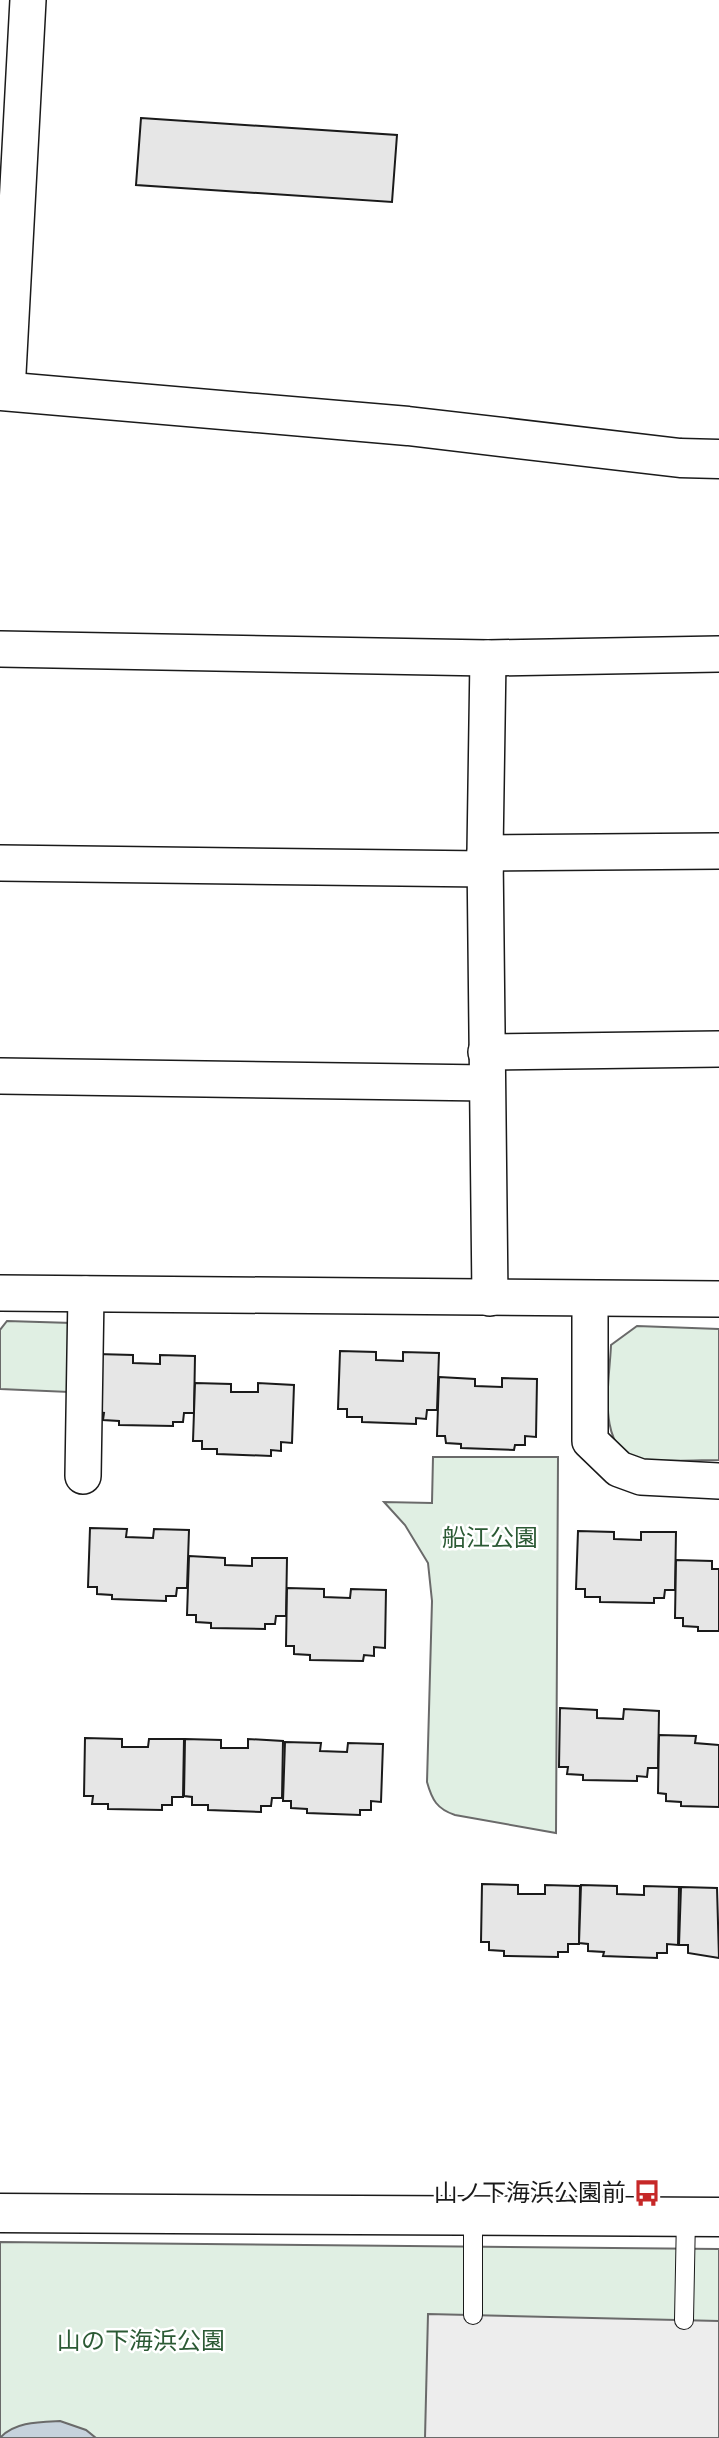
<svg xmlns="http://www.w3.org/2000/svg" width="719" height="2438" viewBox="0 0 719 2438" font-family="'Alegreya Sans','Noto Sans JP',sans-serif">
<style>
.green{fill:#e0efe3;stroke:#6a6a6a;stroke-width:2}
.parking{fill:#ededed;stroke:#6a6a6a;stroke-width:2}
.water{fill:#c6d2dc;stroke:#6a6a6a;stroke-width:2}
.building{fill:#e6e6e6;stroke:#1a1a1a;stroke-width:2}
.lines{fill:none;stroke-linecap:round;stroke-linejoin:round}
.lane-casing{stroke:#1a1a1a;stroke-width:20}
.street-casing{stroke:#1a1a1a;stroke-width:38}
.secondary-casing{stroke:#1a1a1a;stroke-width:41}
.lane{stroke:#fff;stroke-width:18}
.street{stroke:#fff;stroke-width:35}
.secondary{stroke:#fff;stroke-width:38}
.labels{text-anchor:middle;stroke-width:5;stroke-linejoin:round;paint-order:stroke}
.park-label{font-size:24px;fill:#2b5a34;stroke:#fff}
.poi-label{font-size:24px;fill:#1a1a1a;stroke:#fff;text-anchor:end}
</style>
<rect width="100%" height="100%" fill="#fff"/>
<g class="green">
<polygon points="7,1321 72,1323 69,1392 0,1389 0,1330"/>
<path d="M637 1326 719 1329V1460C694 1460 667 1462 642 1460 594 1454 610 1378 611 1345Z"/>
<path d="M433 1457H558L556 1833 455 1815C437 1809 432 1800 427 1782L432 1601 428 1563 405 1525 384 1502 432 1503Z"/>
<polygon points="0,2242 719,2249 719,2438 0,2438"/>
</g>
<polygon class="parking" points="428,2314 719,2321 719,2438 425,2438"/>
<path class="water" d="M60 2421 86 2430 96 2438H0C14 2422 39 2422 60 2421Z"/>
<g class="building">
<polygon points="141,118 397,135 392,202 136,185"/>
<polygon points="340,1351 376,1352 376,1360 403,1361 403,1352 439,1353 437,1410 427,1410 426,1419 416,1418 416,1424 362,1422 362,1417 347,1417 347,1409 338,1409"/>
<polygon points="97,1354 133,1355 133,1363 160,1364 160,1355 195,1356 194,1413 184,1413 183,1422 173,1422 173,1426 119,1425 119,1421 103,1420 104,1413 95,1412"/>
<polygon points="439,1377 475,1379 475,1386 502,1387 502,1378 537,1379 536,1437 525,1436 525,1445 515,1445 514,1450 461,1448 461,1444 446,1443 445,1436 437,1436"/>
<polygon points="195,1383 231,1384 231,1392 258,1392 258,1383 294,1385 292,1443 281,1442 281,1451 271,1450 271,1456 217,1454 217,1449 202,1449 202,1441 193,1441"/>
<polygon points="90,1528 127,1529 126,1537 153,1538 154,1529 189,1530 187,1588 177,1588 176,1596 166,1596 166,1601 112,1599 112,1595 97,1594 97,1587 88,1587"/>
<polygon points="578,1531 614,1532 614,1539 641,1540 641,1532 676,1532 675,1590 665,1590 664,1598 654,1598 654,1603 600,1602 600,1597 585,1597 585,1589 576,1589"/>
<polygon points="189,1556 225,1558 225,1565 252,1566 252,1558 287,1558 286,1616 276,1616 275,1624 265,1624 265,1629 211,1628 211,1623 196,1622 196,1615 187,1615"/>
<polygon points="676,1560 712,1561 712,1569 719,1569 719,1631 698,1631 698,1627 683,1626 683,1618 675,1618"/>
<polygon points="287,1588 324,1589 324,1597 350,1598 351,1589 386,1590 385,1648 374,1647 374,1656 364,1655 363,1661 310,1660 310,1655 294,1654 294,1646 286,1646"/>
<polygon points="560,1708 597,1710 597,1718 623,1719 624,1709 659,1711 658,1768 648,1768 647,1777 637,1776 637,1781 583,1780 583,1775 567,1774 568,1767 559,1767"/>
<polygon points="659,1735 696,1736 695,1743 719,1745 719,1807 681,1806 681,1802 666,1801 666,1794 658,1793"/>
<polygon points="85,1738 122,1739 122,1747 148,1747 149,1739 184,1739 183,1797 172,1797 172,1805 162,1805 162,1810 108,1809 108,1804 92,1804 93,1796 84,1796"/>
<polygon points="185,1739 221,1740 221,1748 248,1748 248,1739 283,1741 282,1798 272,1798 271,1806 261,1806 261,1812 208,1810 208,1805 192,1805 192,1797 184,1796"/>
<polygon points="285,1742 321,1743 320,1751 347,1752 348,1743 383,1744 381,1802 371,1801 371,1810 360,1810 360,1815 307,1813 307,1809 291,1808 291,1801 283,1801"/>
<polygon points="482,1884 518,1885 518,1894 545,1894 545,1885 580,1886 579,1944 568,1944 568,1952 558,1952 558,1957 504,1956 504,1951 489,1950 489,1942 481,1942"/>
<polygon points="581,1885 617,1886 617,1894 644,1895 644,1886 679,1887 678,1945 667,1944 667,1953 657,1953 657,1958 603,1956 604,1952 588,1951 588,1944 579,1943"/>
<polygon points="681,1887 717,1888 719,1958 688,1953 688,1945 679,1945"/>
</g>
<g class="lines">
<defs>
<g id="lane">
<polyline points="473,2215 473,2315"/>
<polyline points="684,2320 686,2217"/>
</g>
<g id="street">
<polyline points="7,392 28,0"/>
<polyline points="0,649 488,658 719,654"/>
<polyline points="488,658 485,853 490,1298"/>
<polyline points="485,853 719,851"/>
<polyline points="0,863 485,869"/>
<polyline points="486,1052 719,1049"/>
<polyline points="0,1076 487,1083"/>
<polyline points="0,1293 719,1299"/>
<polyline points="590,1299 590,1441 619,1469 641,1477 719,1481"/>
<polyline points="83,1476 86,1294"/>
</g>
<g id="secondary">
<polyline points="0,391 408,426 680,458 719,459"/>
<polyline points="0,2213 719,2217"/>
</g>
</defs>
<use href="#lane" class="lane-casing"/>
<use href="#street" class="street-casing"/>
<use href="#secondary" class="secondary-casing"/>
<use href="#lane" class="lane"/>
<use href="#street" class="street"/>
<use href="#secondary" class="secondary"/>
</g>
<defs>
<symbol id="bus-bare" viewBox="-9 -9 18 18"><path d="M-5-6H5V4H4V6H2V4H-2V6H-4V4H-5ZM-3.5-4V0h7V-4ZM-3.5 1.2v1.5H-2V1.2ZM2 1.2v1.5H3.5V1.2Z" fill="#c62828" stroke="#fff" stroke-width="2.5" paint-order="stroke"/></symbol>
</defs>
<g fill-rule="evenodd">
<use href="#bus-bare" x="628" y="2174" width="38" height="38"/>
</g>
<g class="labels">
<g class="park-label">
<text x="490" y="1546">船江公園</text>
<text x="141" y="2349">山の下海浜公園</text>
</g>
<g class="poi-label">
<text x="626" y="2201">山ノ下海浜公園前</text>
</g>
</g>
</svg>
